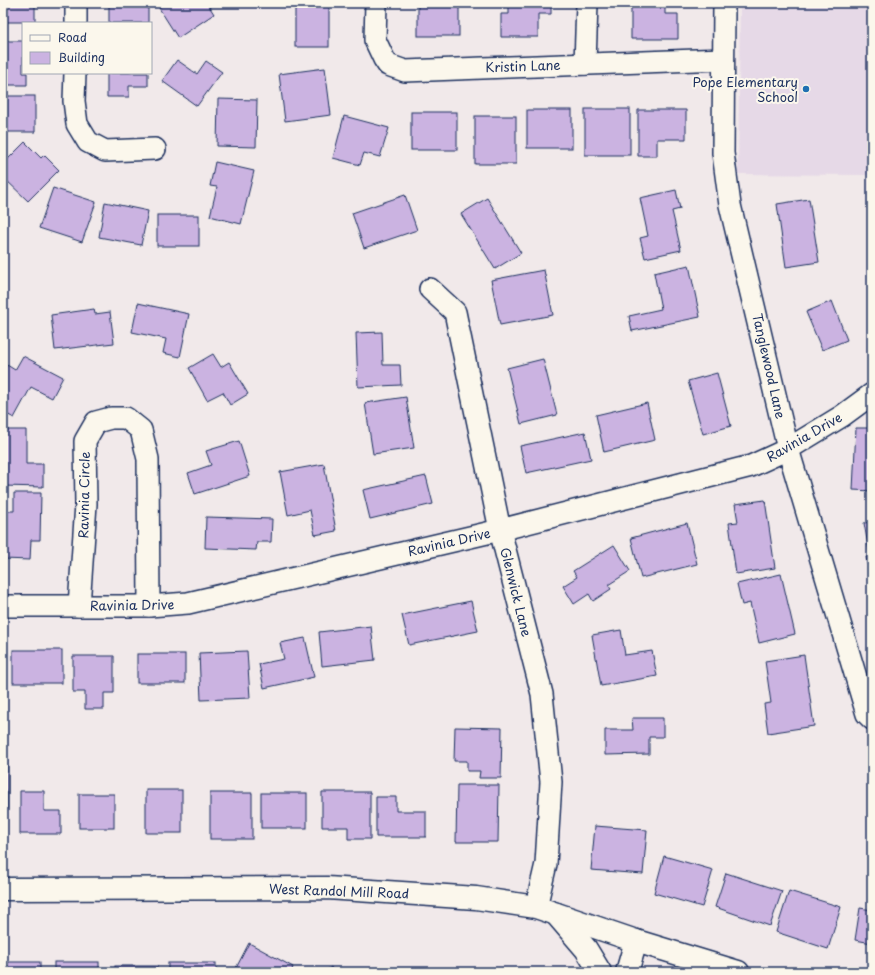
<svg xmlns="http://www.w3.org/2000/svg" width="875" height="975" viewBox="0 0 875 975" font-family="'Playpen Sans',sans-serif">
<style>
.built{fill:#e6d9e7}
.building{fill:#cbb3e1;stroke:#1b2f5e}
.lines{fill:none;stroke-linecap:round;stroke-linejoin:round}
.street-casing{stroke:#1b2f5e;stroke-width:24}
.secondary-casing{stroke:#1b2f5e;stroke-width:25}
.street{stroke:#fbf7ec;stroke-width:21}
.secondary{stroke:#fbf7ec;stroke-width:22}
.poi-dot{fill:#1f6fb2;stroke:#fbf7ec;stroke-width:1.5}
.labels{text-anchor:middle;stroke-width:4;stroke-linejoin:round;paint-order:stroke}
.street-label{font-size:13px;fill:#1b2f5e;stroke:#fbf7ec}
.poi-label{font-size:13px;fill:#1b2f5e;stroke:#fbf7ec;text-anchor:end}
</style>
<rect width="100%" height="100%" fill="#f1e9ea"/>
<filter id="ink" filterUnits="userSpaceOnUse"><feTurbulence type="fractalNoise" baseFrequency=".025" numOctaves="2"/><feDisplacementMap in="SourceGraphic" scale="8" xChannelSelector="R" yChannelSelector="G"/><feConvolveMatrix kernelMatrix="1 2 1 2 8 2 1 2 1" color-interpolation-filters="sRGB"/></filter>
<g filter="url(#ink)">
<polygon class="built" points="740,3 872,3 872,175 738,174"/>
<g class="building">
<rect x="3" y="3" width="32" height="19"/>
<rect x="109" y="3" width="39" height="20"/>
<polygon points="165,3 207,3 214,14 178,38 159,8"/>
<rect x="295" y="3" width="34" height="44"/>
<rect x="418" y="3" width="41" height="33"/>
<polygon points="509,3 551,3 551,14 538,14 538,37 501,37 501,14 509,14"/>
<polygon points="631,3 665,3 665,14 678,14 678,39 631,39"/>
<polygon points="3,41 23,41 23,73 27,73 27,85 3,85"/>
<polygon points="177,60 197,74 206,61 222,72 197,106 162,81"/>
<polygon points="325,68 331,115 285,121 279,74"/>
<polygon points="107,73 148,73 148,86 129,86 129,97 107,97"/>
<rect x="3" y="96" width="32" height="36"/>
<polygon points="218,99 257,100 256,147 217,146"/>
<rect x="585" y="109" width="45" height="46"/>
<rect x="527" y="110" width="45" height="38"/>
<polygon points="638,110 686,110 686,139 657,139 657,156 638,156"/>
<rect x="411" y="112" width="46" height="38"/>
<polygon points="344,116 389,128 380,157 364,153 360,165 333,158"/>
<rect x="475" y="116" width="41" height="48"/>
<polygon points="25,142 41,158 44,155 59,170 28,201 3,177 3,164"/>
<polygon points="215,162 254,171 241,224 210,216 217,187 210,186"/>
<polygon points="53,188 96,202 82,242 39,228"/>
<polygon points="676,190 680,209 672,211 681,250 645,258 640,238 648,236 640,198"/>
<polygon points="405,195 417,230 364,248 352,213"/>
<polygon points="487,198 521,253 495,269 461,214"/>
<polygon points="809,199 819,262 786,267 777,204"/>
<polygon points="105,202 148,211 141,245 99,237"/>
<rect x="157" y="215" width="42" height="31"/>
<polygon points="689,265 700,317 632,331 629,316 661,309 654,273"/>
<polygon points="544,270 553,315 500,325 491,280"/>
<polygon points="832,301 847,340 822,350 806,312"/>
<polygon points="138,303 189,314 180,357 163,353 166,339 132,332"/>
<polygon points="94,309 95,314 110,312 114,343 55,350 51,315"/>
<polygon points="382,332 383,365 400,365 401,385 358,387 356,333"/>
<polygon points="213,354 221,367 229,362 248,394 230,405 223,392 207,400 189,368"/>
<polygon points="23,356 63,377 52,398 31,387 14,418 3,412 3,373 7,365 15,370"/>
<polygon points="543,359 557,415 521,424 507,368"/>
<polygon points="717,373 731,426 703,434 688,381"/>
<polygon points="406,397 414,448 373,454 365,403"/>
<polygon points="647,403 655,440 604,452 596,415"/>
<polygon points="856,428 872,428 872,491 853,490"/>
<polygon points="3,430 26,430 26,464 43,464 43,487 3,486"/>
<polygon points="585,432 591,459 526,473 520,446"/>
<polygon points="239,441 250,476 195,494 188,473 211,465 206,451"/>
<polygon points="324,464 336,531 315,535 310,510 288,515 280,472"/>
<polygon points="426,476 433,504 370,519 363,490"/>
<polygon points="14,493 41,493 40,540 31,540 30,560 3,559 3,511 14,511"/>
<polygon points="765,500 775,568 736,574 729,523 738,522 735,504"/>
<polygon points="206,517 272,519 271,542 257,542 256,550 205,548"/>
<polygon points="872,522 872,580 870,580 866,557 870,557 864,523"/>
<polygon points="687,523 697,564 641,578 631,538"/>
<polygon points="614,545 630,571 608,585 611,589 593,601 589,594 574,604 563,586 577,577 573,571"/>
<polygon points="781,574 795,634 759,643 750,603 742,605 737,584"/>
<polygon points="471,601 478,631 409,645 402,615"/>
<polygon points="371,626 375,660 322,666 319,632"/>
<polygon points="621,630 625,655 652,651 657,676 601,686 592,635"/>
<polygon points="305,638 314,677 264,688 259,664 284,659 280,643"/>
<rect x="13" y="650" width="49" height="33"/>
<polygon points="247,651 250,698 201,700 199,653"/>
<rect x="137" y="654" width="48" height="29"/>
<polygon points="804,655 814,726 768,733 764,704 771,703 765,661"/>
<polygon points="73,656 114,656 114,693 104,693 104,709 85,709 85,692 73,692"/>
<polygon points="632,718 663,718 663,737 649,737 649,754 605,755 605,730 633,730"/>
<polygon points="455,727 502,728 501,778 479,778 480,771 467,771 467,761 454,761"/>
<rect x="3" y="752" width="4" height="58"/>
<polygon points="457,785 499,785 498,842 456,842"/>
<rect x="146" y="790" width="36" height="43"/>
<polygon points="20,791 44,791 44,811 61,811 61,834 20,834"/>
<polygon points="322,792 370,792 370,839 348,839 348,827 322,827"/>
<rect x="210" y="793" width="42" height="46"/>
<rect x="261" y="793" width="46" height="35"/>
<rect x="79" y="794" width="35" height="34"/>
<polygon points="376,797 396,797 396,811 426,811 426,837 376,837"/>
<polygon points="595,826 647,830 643,874 591,870"/>
<polygon points="664,856 713,870 702,907 654,893"/>
<polygon points="726,873 782,891 770,926 715,907"/>
<polygon points="789,891 841,907 828,949 776,932"/>
<polygon points="860,908 872,910 872,943 855,940"/>
<polygon points="249,943 293,967 291,972 234,972"/>
<rect x="3" y="962" width="37" height="10"/>
<rect x="54" y="962" width="45" height="10"/>
<rect x="168" y="963" width="48" height="9"/>
<rect x="115" y="966" width="42" height="6"/>
<polygon points="331,967 334,972 324,972"/>
</g>
<g class="lines">
<defs>
<g id="street">
<polyline points="376,3 375,40 384,59 388,65 405,71 723,59"/>
<polyline points="724,3 723,153 730,205 788,449 867,714 872,719"/>
<polyline points="76,23 76,3"/>
<polyline points="585,64 587,3"/>
<polyline points="75,73 74,101 77,124 88,142 105,151 155,149"/>
<polyline points="430,289 455,312 500,530 542,694 551,782 546,864 536,907"/>
<polyline points="3,606 149,606 188,603 500,530 751,466 788,449 842,416 872,394"/>
<polyline points="79,606 86,504 85,441 96,422 111,418 126,418 141,430 148,459 149,606"/>
</g>
<g id="secondary">
<polyline points="3,889 327,888 476,898 536,907 636,941 738,972"/>
<polyline points="556,914 586,949 600,972"/>
<polyline points="627,972 636,941"/>
</g>
</defs>
<use href="#street" class="street-casing"/>
<use href="#secondary" class="secondary-casing"/>
<use href="#street" class="street"/>
<use href="#secondary" class="secondary"/>
</g>
</g>
<circle class="poi-dot" cx="806" cy="89" r="4"/>
<g class="labels">
<g class="street-label">
<text transform="translate(523 66) rotate(-2)" y="5">Kristin Lane</text>
<text transform="translate(769 366) rotate(77)" y="5">Tanglewood Lane</text>
<text transform="translate(804 437) rotate(-30)" y="5">Ravinia Drive</text>
<text transform="translate(84 495) rotate(-89)" y="5">Ravinia Circle</text>
<text transform="translate(449 542) rotate(-13)" y="5">Ravinia Drive</text>
<text transform="translate(516 592) rotate(76)" y="5">Glenwick Lane</text>
<text transform="translate(132 605) rotate(-1)" y="5">Ravinia Drive</text>
<text transform="translate(339 891) rotate(2)" y="5">West Randol Mill Road</text>
</g>
<g class="poi-label">
<text x="798" y="87">Pope Elementary<tspan x="798" dy="15">School</tspan></text>
</g>
</g>
<rect width="875" height="975" fill="none" stroke="#fbf7ec" stroke-width="16"/>
<rect x="8" y="8" width="859" height="959" fill="none" stroke="#1b2f5e" stroke-width="1.5" filter="url(#ink)"/>
<rect x="22" y="22" width="130" height="52" fill="#fbf7ec" stroke="#a1a7b3"/>
<rect x="30" y="35" width="20" height="6" fill="#fbf7ec" stroke="#a1a7b3"/>
<text x="58" y="42" font-size="12" fill="#1b2f5e">Road</text>
<rect x="30" y="52" width="20" height="12" fill="#cbb3e1" stroke="#a1a7b3"/>
<text x="58" y="62" font-size="12" fill="#1b2f5e">Building</text>
</svg>
